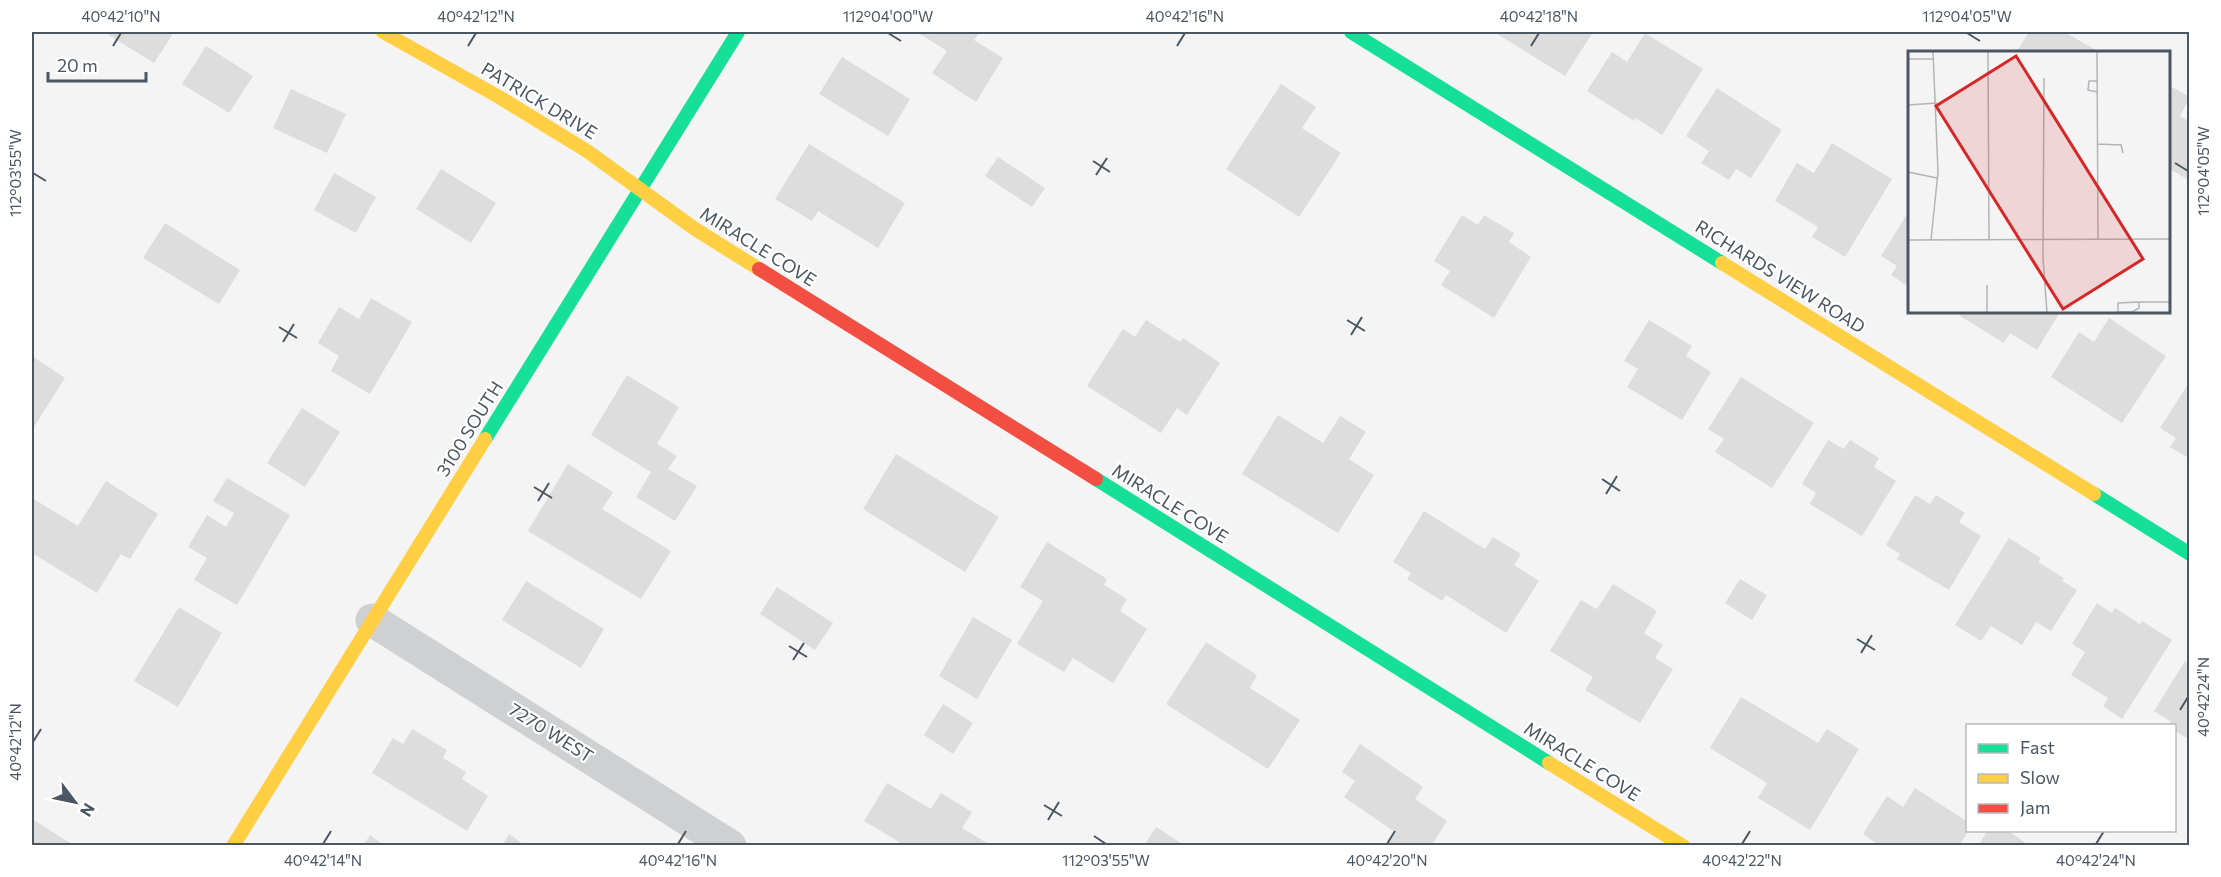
<svg xmlns="http://www.w3.org/2000/svg" width="2221" height="877" viewBox="0 0 2221 877" font-family="Commissioner,sans-serif">
<style>
.building{fill:#ddddde}
.lines{fill:none;stroke-linecap:round;stroke-linejoin:round}
.street{stroke:#ced0d2;stroke-width:33}
.fast{stroke:#16e098;stroke-width:14}
.slow{stroke:#ffcf43;stroke-width:14}
.jam{stroke:#f24e42;stroke-width:14}
.ticks{fill:none;stroke:#4a5661;stroke-width:2}
.labels{text-anchor:middle;stroke-width:4.5;stroke-linejoin:round;paint-order:stroke}
.street-label{font-size:18px;fill:#4a5661;stroke:#fff}
.inset-road{fill:none;stroke:#b0b5b9;stroke-width:1.5}
.view{fill:#d62828;fill-opacity:0.15;stroke:#d62828;stroke-width:3}
.inset-edge{fill:none;stroke:#4a5661;stroke-width:3}
.neatline{fill:none;stroke:#4a5661;stroke-width:2}
.ticks-label{font-size:15px;text-anchor:middle;fill:#4a5661}
</style>
<rect width="100%" height="100%" fill="#f4f4f4"/>
<g class="building">
<polygon points="104,32 174,32 154,63"/>
<polygon points="917,32 980,32 974,40 1003,58 976,102 932,73 947,51"/>
<polygon points="1494,32 1593,32 1565,76"/>
<polygon points="2029,32 2067,32 2066,33 2099,52 2016,52"/>
<polygon points="1645,33 1703,69 1662,135 1636,118 1634,121 1587,91 1612,52 1627,62"/>
<polygon points="206,46 253,76 229,113 182,84"/>
<polygon points="842,57 910,99 888,136 819,94"/>
<polygon points="1281,84 1316,107 1302,128 1341,153 1299,217 1226,169"/>
<polygon points="2168,85 2190,97 2180,116 2190,122 2190,176 2187,179 2168,168"/>
<polygon points="1717,88 1782,130 1751,178 1736,169 1729,180 1701,163 1709,151 1686,136"/>
<polygon points="291,89 346,114 327,153 273,128"/>
<polygon points="1832,143 1892,179 1845,257 1812,237 1818,227 1775,201 1797,163 1814,173"/>
<polygon points="809,144 905,203 878,248 818,211 812,221 775,199"/>
<polygon points="998,157 1045,188 1032,207 985,176"/>
<polygon points="441,169 496,203 471,243 416,209"/>
<polygon points="334,173 376,197 356,233 314,210"/>
<polygon points="1909,211 1909,287 1891,275 1897,266 1881,256"/>
<polygon points="1462,215 1478,225 1484,215 1514,233 1509,242 1531,257 1494,318 1441,285 1450,271 1434,261"/>
<polygon points="165,223 240,270 219,304 143,258"/>
<polygon points="371,298 412,322 370,394 331,371 339,356 318,343 339,307 359,319"/>
<polygon points="1962,312 2060,312 2037,350 2010,333 2004,343 1960,316"/>
<polygon points="2109,318 2166,356 2122,423 2051,377 2079,332 2094,342"/>
<polygon points="1146,320 1180,342 1183,338 1220,363 1187,415 1177,408 1161,433 1087,386 1123,329 1135,337"/>
<polygon points="1649,320 1692,346 1686,356 1711,372 1682,420 1627,387 1638,369 1624,361"/>
<polygon points="32,356 65,378 32,430"/>
<polygon points="627,375 679,407 657,444 677,456 668,469 697,486 675,521 636,497 651,472 591,435"/>
<polygon points="1741,377 1814,423 1772,488 1715,452 1724,439 1708,429"/>
<polygon points="2190,381 2190,459 2170,447 2176,438 2160,428"/>
<polygon points="302,408 340,432 305,487 267,463"/>
<polygon points="1278,415 1323,443 1340,416 1366,432 1349,459 1374,475 1338,533 1242,474"/>
<polygon points="1828,440 1844,449 1850,440 1879,458 1874,467 1896,481 1862,536 1810,504 1816,493 1802,484"/>
<polygon points="896,454 999,517 965,572 863,509"/>
<polygon points="568,464 613,492 602,509 671,551 641,599 528,531"/>
<polygon points="227,478 290,515 237,605 194,580 207,558 188,547 207,515 226,527 234,513 213,501"/>
<polygon points="106,481 158,514 130,559 121,554 97,593 32,553 32,498 78,526"/>
<polygon points="1915,495 1930,504 1936,495 1965,513 1959,522 1981,536 1949,590 1897,559 1900,554 1886,545"/>
<polygon points="1424,511 1485,549 1493,537 1521,554 1514,565 1539,581 1506,633 1446,595 1442,601 1407,579 1411,573 1393,562"/>
<polygon points="2009,538 2041,558 2038,562 2064,578 2062,581 2077,590 2051,631 2036,622 2022,645 1991,626 1981,641 1955,625"/>
<polygon points="1047,542 1107,579 1104,585 1127,599 1120,611 1147,629 1113,683 1073,658 1064,672 1017,644 1043,601 1020,587"/>
<polygon points="1740,579 1767,595 1752,620 1725,603"/>
<polygon points="526,581 604,629 581,668 502,620"/>
<polygon points="1613,584 1657,611 1644,633 1663,645 1655,658 1673,669 1640,723 1585,690 1593,677 1550,651 1581,600 1597,609"/>
<polygon points="777,587 833,623 815,650 760,614"/>
<polygon points="2097,603 2112,613 2115,608 2140,624 2142,621 2172,640 2122,719 2103,706 2108,698 2071,675 2085,652 2072,644"/>
<polygon points="179,607 222,633 178,707 134,681"/>
<polygon points="973,617 1012,640 977,699 939,676"/>
<polygon points="1206,642 1257,675 1250,688 1300,720 1268,769 1166,704"/>
<polygon points="2185,661 2190,664 2190,740 2174,730 2174,726 2168,726 2170,721 2154,711"/>
<polygon points="1741,697 1818,743 1827,729 1859,749 1810,830 1758,798 1767,783 1710,748"/>
<polygon points="943,704 973,723 953,754 924,735"/>
<polygon points="412,729 447,750 443,758 466,772 462,779 488,796 467,831 372,773 393,738 403,744"/>
<polygon points="1360,744 1423,787 1415,799 1447,821 1431,846 1390,846 1388,844 1396,833 1344,797 1355,781 1342,772"/>
<polygon points="887,783 931,809 941,793 972,812 962,828 992,846 906,846 864,821"/>
<polygon points="1915,788 1968,822 1969,830 1959,846 1880,846 1863,834 1887,796 1903,807"/>
<polygon points="32,819 75,846 32,846"/>
<polygon points="1156,827 1181,843 1180,846 1144,846"/>
<polygon points="1988,830 2007,830 2030,846 1978,846"/>
<polygon points="509,834 526,846 502,846"/>
<polygon points="370,835 385,846 363,846"/>
</g>
<g class="lines">
<polyline class="street" points="372,620 730,846"/>
<g class="fast">
<polyline points="1351,32 1722,263"/>
<polyline points="485,439 738,32"/>
<polyline points="1096,479 1549,763"/>
<polyline points="2094,494 2190,554"/>
</g>
<g class="slow">
<polyline points="383,32 499,97 587,151 695,229 759,269"/>
<polyline points="1722,263 2094,494"/>
<polyline points="1549,763 1683,846"/>
<polyline points="233,846 485,439"/>
</g>
<polyline class="jam" points="759,269 1096,479"/>
</g>
<path class="ticks" d="M888 33 901 41M1967 33 1980 41M113 46 121 33M468 46 476 33M1177 46 1185 33M1531 46 1539 33M1093 161 1110 172M2175 163 2188 171M33 173 46 181M1096 175 1107 158M1347 320 1365 331M279 327 297 338M1351 335 1362 317M283 342 294 324M1602 479 1620 491M534 487 552 498M1606 494 1617 476M538 501 549 483M1857 639 1875 650M789 646 807 657M1861 653 1872 635M793 660 804 643M2180 710 2188 697M33 742 41 729M1044 805 1062 816M1048 820 1059 802M1094 836 1106 844M323 844 331 831M678 844 686 831M1387 844 1395 831M1742 844 1750 831M2096 844 2104 831"/>
<g class="labels">
<g class="street-label">
<text transform="translate(539 101) rotate(31)" y="6">PATRICK DRIVE</text>
<text transform="translate(758 247) rotate(32)" y="6">MIRACLE COVE</text>
<text transform="translate(1780 277) rotate(32)" y="6">RICHARDS VIEW ROAD</text>
<text transform="translate(470 429) rotate(-58)" y="6">3100 SOUTH</text>
<text transform="translate(1170 504) rotate(32)" y="6">MIRACLE COVE</text>
<text transform="translate(551 733) rotate(32)" y="6">7270 WEST</text>
<text transform="translate(1582 762) rotate(32)" y="6">MIRACLE COVE</text>
</g>
</g>
<g transform="translate(1908 51)">
<rect width="262" height="262" fill="#f4f4f4"/>
<path class="inset-road" d="M80 0 81 189M189 0 190 188M0 8H25M136 27 135 207 139 262M189 30H181L180 39 189 41M0 54 29 52M190 93 213 94 215 102M0 121 29 127M0 189 263 188M23 189 30 121 25 0M79 234V262M231 251V257L224 261H210V252L231 251H263"/>
<path class="view" d="M108 5 235 208 155 258 28 55Z"/>
<rect width="262" height="262" class="inset-edge"/>
</g>
<rect width="2221" height="877" fill="none" stroke="#ffffff" stroke-width="66"/>
<rect x="1966" y="724" width="210" height="108" fill="#ffffff" stroke="#b7bbc0" stroke-width="1.5"/>
<rect x="1978" y="744" width="30" height="9" fill="#16e098" stroke="#b7bbc0" stroke-width="1.5"/>
<text x="2020" y="754" font-size="18" fill="#4a5661">Fast</text>
<rect x="1978" y="774" width="30" height="9" fill="#ffcf43" stroke="#b7bbc0" stroke-width="1.5"/>
<text x="2020" y="784" font-size="18" fill="#4a5661">Slow</text>
<rect x="1978" y="804" width="30" height="9" fill="#f24e42" stroke="#b7bbc0" stroke-width="1.5"/>
<text x="2020" y="814" font-size="18" fill="#4a5661">Jam</text>
<g transform="translate(75 802) rotate(122)" stroke="#ffffff" stroke-width="4.5" paint-order="stroke">
<path d="M0-4.5L10 22L0 15L-10 22Z" fill="#4a5661"/>
<text y="-9" font-size="16" font-weight="bold" text-anchor="middle" fill="#4a5661">N</text>
</g>
<path d="M48 72v9h98v-9" fill="none" stroke="#4a5661" stroke-width="3"/>
<text x="57" y="72" font-size="18" fill="#4a5661" stroke="#ffffff" stroke-width="4.5" paint-order="stroke">20 m</text>
<rect x="33" y="33" width="2155" height="811" class="neatline"/>
<g class="ticks-label">
<text x="121" y="22">40°42'10"N</text>
<text x="476" y="22">40°42'12"N</text>
<text x="888" y="22">112°04'00"W</text>
<text x="1185" y="22">40°42'16"N</text>
<text x="1539" y="22">40°42'18"N</text>
<text x="1967" y="22">112°04'05"W</text>
<text transform="translate(2204 171) rotate(-90)" y="5">112°04'05"W</text>
<text transform="translate(16 173) rotate(-90)" y="5">112°03'55"W</text>
<text transform="translate(2204 697) rotate(-90)" y="5">40°42'24"N</text>
<text transform="translate(16 742) rotate(-90)" y="5">40°42'12"N</text>
<text x="323" y="866">40°42'14"N</text>
<text x="678" y="866">40°42'16"N</text>
<text x="1106" y="866">112°03'55"W</text>
<text x="1387" y="866">40°42'20"N</text>
<text x="1742" y="866">40°42'22"N</text>
<text x="2096" y="866">40°42'24"N</text>
</g>
</svg>
